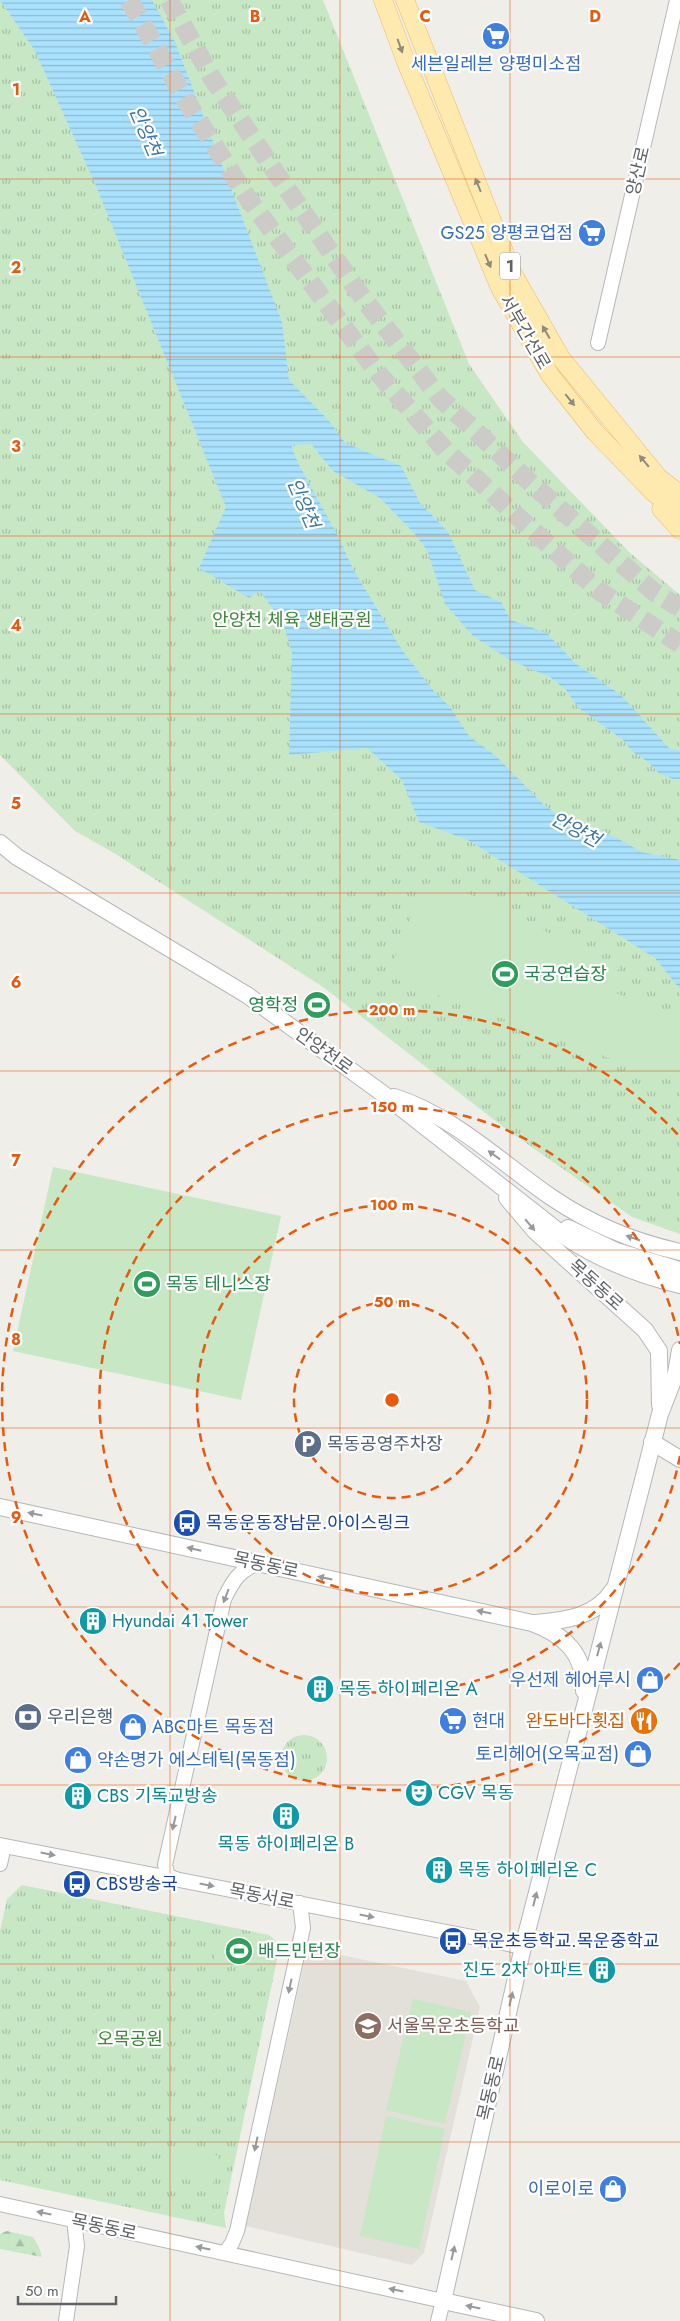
<svg xmlns="http://www.w3.org/2000/svg" width="680" height="2321" viewBox="0 0 680 2321" font-family="Jost,'Noto Sans KR',sans-serif">
<style>
.education{fill:#e3dfd9}
.grass{fill:url(#grass-tufts)}
.forest{fill:url(#forest-firs)}
.garden{fill:#c8e7c5}
.water{fill:url(#water-rules)}
.lines{fill:none;stroke-linecap:round;stroke-linejoin:round}
.trunk-tunnel{stroke:#cccbc8;stroke-width:19;stroke-dasharray:19 9;stroke-linecap:butt}
.tertiary-casing{stroke:#b5b8bb;stroke-width:16}
.secondary-casing{stroke:#b4b7bb;stroke-width:18}
.primary-casing{stroke:#efba62;stroke-width:19}
.tertiary{stroke:#fff;stroke-width:14}
.secondary{stroke:#fff;stroke-width:16}
.primary{stroke:#fee9af;stroke-width:18}
.oneway{fill:#8f8b7d}
.oneway2{fill:#979a9c}
.grid{fill:none;stroke:#e8590c;stroke-width:1;stroke-opacity:0.55}
.ring{fill:none;stroke:#e8590c;stroke-width:2.5;stroke-dasharray:9 6}
.labels{text-anchor:middle;stroke-width:4.5;stroke-linejoin:round;paint-order:stroke}
.shield{fill:#fff;stroke:#8f9295;stroke-width:1}
.shield-label{font-size:16px;font-weight:bold;fill:#5f6367}
.shop-label{font-size:18px;fill:#366cbe;stroke:#fff;text-anchor:end}
.street-label{font-size:18px;fill:#5f6367;stroke:#fff}
.park-label{font-size:18px;fill:#3b8637;stroke:#fff}
.leisure-label{font-size:18px;fill:#27864d;stroke:#fff;text-anchor:start}
.service-label{font-size:18px;fill:#4e5e75;stroke:#fff;text-anchor:start}
.transit-label{font-size:18px;fill:#164399;stroke:#fff;text-anchor:start}
.culture-label{font-size:18px;fill:#0d838f;stroke:#fff;text-anchor:start}
.food-label{font-size:18px;fill:#c56008;stroke:#fff;text-anchor:end}
.education-label{font-size:18px;fill:#785e54;stroke:#fff;text-anchor:start}
.water-label{font-size:19px;font-style:italic;fill:#3f779f;stroke:#fff}
.grid-label{font-size:16px;text-anchor:middle;font-weight:bold;fill:#e8590c;stroke:#fff;stroke-width:4.5;stroke-linejoin:round;paint-order:stroke}
.centre{fill:#e8590c;stroke:#fff;stroke-width:2.5}
.ring-label{font-size:15px;text-anchor:middle;font-weight:bold;fill:#e8590c;stroke:#fff;stroke-width:4.5;stroke-linejoin:round;paint-order:stroke}
</style>
<defs>
<pattern id="grass-tufts" width="24" height="20" patternUnits="userSpaceOnUse" patternTransform="scale(1.25)"><rect width="24" height="20" fill="#c8e7c5"/><path d="M3 7l-1-3M5 7V3M7 7l1-3M15 17l-1-3M17 17v-4M19 17l1-3" fill="none" stroke="#a6bfa4"/></pattern>
<pattern id="forest-firs" width="22" height="20" patternUnits="userSpaceOnUse" patternTransform="scale(1.25)"><rect width="22" height="20" fill="#c8e7c5"/><path d="M5 1l3.5 6h-7zM16 11l3.5 6h-7z" fill="#a6bfa4"/></pattern>
<pattern id="water-rules" width="6" height="5" patternUnits="userSpaceOnUse" patternTransform="scale(1.25)"><rect width="6" height="5" fill="#aae2fe"/><path d="M0 2.5h6" fill="none" stroke="#8ebbd1"/></pattern>
</defs>
<rect width="100%" height="100%" fill="#f0eee8"/>
<polygon class="education" points="321,1951 466,1981 480,2007 424,2253 412,2265 246,2226 305,1960"/>
<g class="grass">
<polygon points="0,0 323,0 469,364 523,442 629,552 680,595 680,1234 632,1217 506,1129 323,987 114,853 75,831 0,755"/>
<circle cx="304" cy="1758" r="23"/>
<polygon points="22,1885 269,1935 280,1945 224,2213 226,2228 0,2180 0,1931 7,1899"/>
</g>
<polygon class="forest" points="7,2231 33,2237 39,2247 42,2257 0,2249 0,2234"/>
<g class="garden">
<polygon points="433,876 619,968 609,991 680,1015 680,1084 397,980 391,968 412,914"/>
<polygon points="53,1167 281,1216 241,1400 13,1351"/>
<polygon points="220,1934 263,1943 258,1969 214,1960"/>
<polygon points="413,1999 471,2012 445,2124 386,2110"/>
<polygon points="386,2116 445,2129 419,2249 360,2236"/>
<polygon points="169,2146 219,2156 213,2185 163,2175"/>
</g>
<polygon class="water" points="0,0 152,0 175,42 282,322 289,380 331,423 345,443 401,466 420,503 448,532 475,590 501,602 511,620 547,633 575,663 621,695 669,748 680,751 680,779 673,779 660,774 648,762 631,750 623,740 579,708 566,690 550,677 510,660 473,636 445,604 427,550 414,533 380,498 333,471 311,444 291,445 298,463 338,536 353,569 402,650 432,689 450,707 469,736 496,756 544,805 562,818 615,837 642,852 680,860 680,989 655,958 468,840 419,822 402,780 367,748 289,755 292,653 283,623 260,591 249,598 199,568 226,507 96,186 35,51"/>
<g class="lines">
<g class="trunk-tunnel">
<polyline points="129,0 185,99 247,197 378,373 445,450 598,590 680,644"/>
<polyline points="169,0 212,78 276,173 357,290 439,397 534,486 654,592 680,608"/>
</g>
<defs>
<g id="tertiary">
<polyline points="598,343 677,0"/>
<polyline points="0,1845 523,1947"/>
<polyline points="0,1864 4,1846"/>
<path d="M176 1879 168 1876 165 1865 224 1599C234 1579 238 1572 258 1563"/>
<polyline points="0,2204 443,2301 438,2321"/>
<polyline points="225,2253 232,2243 237,2231 303,1928 300,1903"/>
<polyline points="66,2321 77,2246 74,2220"/>
</g>
<g id="secondary">
<path d="M0 843 17 857 247 995 382 1093 567 1238C602 1261 639 1275 680 1285"/>
<path d="M394 1097C454 1116 500 1162 551 1197 589 1223 635 1242 680 1252"/>
<polyline points="507,1198 535,1231 645,1330 659,1351 660,1405"/>
<polyline points="568,1228 616,1251 680,1270"/>
<polyline points="652,1442 680,1459"/>
<path d="M0 1507 532 1623C565 1635 585 1654 584 1691"/>
<path d="M535 1623C564 1621 596 1617 613 1590"/>
<polyline points="536,2321 443,2301 523,1947 660,1414 676,1373 680,1350"/>
</g>
<g id="primary">
<polyline points="383,0 406,62 500,288 550,375 595,432 652,491 680,515"/>
<polyline points="405,0 513,274 561,358 658,477 680,494"/>
<polyline points="661,509 680,530"/>
</g>
</defs>
<use href="#tertiary" class="tertiary-casing"/>
<use href="#secondary" class="secondary-casing"/>
<use href="#primary" class="primary-casing"/>
<use href="#tertiary" class="tertiary"/>
<use href="#secondary" class="secondary"/>
<use href="#primary" class="primary"/>
</g>
<defs><path id="oneway-solid" d="M-6-.8H1V-3.2L6.5 0L1 3.2V.8H-6Z" transform="scale(1.25)"/></defs>
<g class="oneway">
<use href="#oneway-solid" transform="translate(400 46) rotate(70)"/>
<use href="#oneway-solid" transform="translate(478 185) rotate(-112)"/>
<use href="#oneway-solid" transform="translate(488 261) rotate(67)"/>
<use href="#oneway-solid" transform="translate(546 332) rotate(-120)"/>
<use href="#oneway-solid" transform="translate(570 400) rotate(51)"/>
<use href="#oneway-solid" transform="translate(644 461) rotate(-130)"/>
</g>
<g class="oneway2">
<use href="#oneway-solid" transform="translate(494 1155) rotate(-144)"/>
<use href="#oneway-solid" transform="translate(530 1225) rotate(50)"/>
<use href="#oneway-solid" transform="translate(633 1238) rotate(-161)"/>
<use href="#oneway-solid" transform="translate(35 1514) rotate(-168)"/>
<use href="#oneway-solid" transform="translate(194 1549) rotate(-167)"/>
<use href="#oneway-solid" transform="translate(325 1578) rotate(-168)"/>
<use href="#oneway-solid" transform="translate(226 1596) rotate(111)"/>
<use href="#oneway-solid" transform="translate(484 1612) rotate(-168)"/>
<use href="#oneway-solid" transform="translate(599 1649) rotate(-75)"/>
<use href="#oneway-solid" transform="translate(174 1823) rotate(103)"/>
<use href="#oneway-solid" transform="translate(48 1854) rotate(11)"/>
<use href="#oneway-solid" transform="translate(207 1885) rotate(11)"/>
<use href="#oneway-solid" transform="translate(535 1899) rotate(-76)"/>
<use href="#oneway-solid" transform="translate(367 1916) rotate(11)"/>
<use href="#oneway-solid" transform="translate(290 1986) rotate(102)"/>
<use href="#oneway-solid" transform="translate(511 1999) rotate(-77)"/>
<use href="#oneway-solid" transform="translate(256 2144) rotate(102)"/>
<use href="#oneway-solid" transform="translate(44 2213) rotate(-168)"/>
<use href="#oneway-solid" transform="translate(203 2248) rotate(-168)"/>
<use href="#oneway-solid" transform="translate(453 2253) rotate(-77)"/>
<use href="#oneway-solid" transform="translate(396 2290) rotate(-168)"/>
<use href="#oneway-solid" transform="translate(473 2307) rotate(-168)"/>
</g>
<path class="grid" d="M170 0V2321M340 0V2321M510 0V2321M0 179H680M0 357H680M0 536H680M0 714H680M0 893H680M0 1071H680M0 1250H680M0 1428H680M0 1607H680M0 1785H680M0 1964H680M0 2142H680"/>
<g class="ring">
<circle cx="392" cy="1400" r="98"/>
<circle cx="392" cy="1400" r="195"/>
<path d="M680 1456A293 293 0 1 1 680 1344"/>
<path d="M680 1663A390 390 0 1 1 680 1137"/>
</g>
<defs>
<symbol id="supermarket-disc" viewBox="-11 -11 22 22"><circle r="9.5" fill="#3f7fe0" stroke="#fff"/><path d="M-6-5.5h2.5l.6 2H6L4.5 2H-2.5L-4.4-4H-6ZM-1.5 3.2a1.3 1.3 0 1 0 .1 0ZM3 3.2a1.3 1.3 0 1 0 .1 0Z" fill="#fff"/></symbol>
<symbol id="stadium-disc" viewBox="-11 -11 22 22"><circle r="9.5" fill="#2e9e5b" stroke="#fff"/><path d="M0-5a6.5 5 0 1 0 0 10a6.5 5 0 1 0 0-10ZM-3.5-1.8h7v3.6h-7Z" fill="#fff"/></symbol>
<symbol id="parking-disc" viewBox="-11 -11 22 22"><circle r="9.5" fill="#5c6f8a" stroke="#fff"/><path d="M-3.5-5.5H1a3.5 3.5 0 0 1 0 7H-1V5.5H-3.5ZM-1-3.4V-.6H.8a1.4 1.4 0 0 0 0-2.8Z" fill="#fff"/></symbol>
<symbol id="bus-disc" viewBox="-11 -11 22 22"><circle r="9.5" fill="#1a4fb4" stroke="#fff"/><path d="M-5-6H5V4H4V6H2V4H-2V6H-4V4H-5ZM-3.5-4V0h7V-4ZM-3.5 1.2v1.5H-2V1.2ZM2 1.2v1.5H3.5V1.2Z" fill="#fff"/></symbol>
<symbol id="building-disc" viewBox="-11 -11 22 22"><circle r="9.5" fill="#0f9aa8" stroke="#fff"/><path d="M-4-6H4V6H1V3H-1V6H-4ZM-2.5-4.3h1.7v1.8h-1.7ZM.8-4.3h1.7v1.8H.8ZM-2.5-1h1.7V.8h-1.7ZM.8-1h1.7V.8H.8Z" fill="#fff"/></symbol>
<symbol id="shop-disc" viewBox="-11 -11 22 22"><circle r="9.5" fill="#3f7fe0" stroke="#fff"/><path d="M-5-2.5h2.3a2.7 3.5 0 0 1 5.4 0H5L5.5 6h-11ZM-1.5-2.5h3a1.5 2.3 0 0 0-3 0Z" fill="#fff"/></symbol>
<symbol id="bank-disc" viewBox="-11 -11 22 22"><circle r="9.5" fill="#5c6f8a" stroke="#fff"/><path d="M-6-4H6V4H-6ZM0-2.3a2.3 2.3 0 1 0 0 4.6a2.3 2.3 0 1 0 0-4.6Z" fill="#fff"/></symbol>
<symbol id="restaurant-disc" viewBox="-11 -11 22 22"><circle r="9.5" fill="#e8710a" stroke="#fff"/><path d="M-5-6h1v4h1v-4h1v4h1v-4h1v5L-1.5 .5V6h-2V.5L-5-1ZM5-6V6H3V1.5H1.5Q1.5-4 5-6Z" fill="#fff"/></symbol>
<symbol id="theatre-disc" viewBox="-11 -11 22 22"><circle r="9.5" fill="#0f9aa8" stroke="#fff"/><path d="M-5-5.5Q0-4 5-5.5V0Q5 5 0 6Q-5 5-5 0ZM-3.3-2.5H-1v1.5H-3.3ZM1-2.5H3.3v1.5H1ZM-2.8 1Q0 5.5 2.8 1Z" fill="#fff"/></symbol>
<symbol id="school-disc" viewBox="-11 -11 22 22"><circle r="9.5" fill="#8d6e63" stroke="#fff"/><path d="M0-5L7-2L0 1L-7-2ZM-4 1L0 2.5L4 1V4Q0 6-4 4Z" fill="#fff"/></symbol>
</defs>
<g fill-rule="evenodd">
<use href="#supermarket-disc" x="480" y="20" width="32" height="32"/>
<use href="#supermarket-disc" x="576" y="217" width="32" height="32"/>
<use href="#stadium-disc" x="489" y="958" width="32" height="32"/>
<use href="#stadium-disc" x="301" y="989" width="32" height="32"/>
<use href="#stadium-disc" x="131" y="1268" width="32" height="32"/>
<use href="#parking-disc" x="292" y="1428" width="32" height="32"/>
<use href="#bus-disc" x="171" y="1507" width="32" height="32"/>
<use href="#building-disc" x="77" y="1605" width="32" height="32"/>
<use href="#shop-disc" x="634" y="1664" width="32" height="32"/>
<use href="#building-disc" x="304" y="1673" width="32" height="32"/>
<use href="#bank-disc" x="12" y="1701" width="32" height="32"/>
<use href="#supermarket-disc" x="437" y="1705" width="32" height="32"/>
<use href="#restaurant-disc" x="628" y="1705" width="32" height="32"/>
<use href="#shop-disc" x="117" y="1711" width="32" height="32"/>
<use href="#shop-disc" x="622" y="1738" width="32" height="32"/>
<use href="#shop-disc" x="62" y="1744" width="32" height="32"/>
<use href="#theatre-disc" x="403" y="1777" width="32" height="32"/>
<use href="#building-disc" x="62" y="1780" width="32" height="32"/>
<use href="#building-disc" x="270" y="1800" width="32" height="32"/>
<use href="#building-disc" x="423" y="1854" width="32" height="32"/>
<use href="#bus-disc" x="61" y="1868" width="32" height="32"/>
<use href="#bus-disc" x="437" y="1925" width="32" height="32"/>
<use href="#stadium-disc" x="223" y="1935" width="32" height="32"/>
<use href="#building-disc" x="586" y="1954" width="32" height="32"/>
<use href="#school-disc" x="352" y="2010" width="32" height="32"/>
<use href="#shop-disc" x="597" y="2173" width="32" height="32"/>
</g>
<g class="labels">
<rect class="shield" x="500" y="252.5" width="20" height="27" rx="4"/>
<g class="shield-label">
<text x="510" y="272">1</text>
</g>
<g class="shop-label">
<text x="496" y="70" text-anchor="middle">세븐일레븐 양평미소점</text>
<text x="573" y="239">GS25 양평코업점</text>
<text x="631" y="1686">우선제 헤어루시</text>
<text x="472" y="1727" text-anchor="start">현대</text>
<text x="152" y="1733" text-anchor="start">ABC마트 목동점</text>
<text x="619" y="1760">토리헤어(오목교점)</text>
<text x="97" y="1766" text-anchor="start">약손명가 에스테틱(목동점)</text>
<text x="594" y="2195">이로이로</text>
</g>
<g class="street-label">
<text transform="translate(638 171) rotate(-77)" y="6">양산로</text>
<text transform="translate(525 332) rotate(60)" y="6">서부간선로</text>
<text transform="translate(324 1051) rotate(36)" y="6">안양천로</text>
<text transform="translate(596 1285) rotate(42)" y="6">목동동로</text>
<text transform="translate(266 1565) rotate(12)" y="6">목동동로</text>
<text transform="translate(262 1896) rotate(11)" y="6">목동서로</text>
<text transform="translate(491 2088) rotate(-77)" y="6">목동동로</text>
<text transform="translate(104 2227) rotate(12)" y="6">목동동로</text>
</g>
<g class="park-label">
<text x="292" y="626">안양천 체육 생태공원</text>
<text x="130" y="2045">오목공원</text>
</g>
<g class="leisure-label">
<text x="524" y="980">국궁연습장</text>
<text x="298" y="1011" text-anchor="end">영학정</text>
<text x="166" y="1290">목동 테니스장</text>
<text x="258" y="1957">배드민턴장</text>
</g>
<g class="service-label">
<text x="327" y="1450">목동공영주차장</text>
<text x="47" y="1723">우리은행</text>
</g>
<g class="transit-label">
<text x="206" y="1529">목동운동장남문.아이스링크</text>
<text x="96" y="1890">CBS방송국</text>
<text x="472" y="1947">목운초등학교.목운중학교</text>
</g>
<g class="culture-label">
<text x="112" y="1627">Hyundai 41 Tower</text>
<text x="339" y="1695">목동 하이페리온 A</text>
<text x="438" y="1799">CGV 목동</text>
<text x="97" y="1802">CBS 기독교방송</text>
<text x="286" y="1850" text-anchor="middle">목동 하이페리온 B</text>
<text x="458" y="1876">목동 하이페리온 C</text>
<text x="583" y="1976" text-anchor="end">진도 2차 아파트</text>
</g>
<g class="food-label">
<text x="625" y="1727">완도바다횟집</text>
</g>
<g class="education-label">
<text x="387" y="2032">서울목운초등학교</text>
</g>
<g class="water-label">
<text transform="translate(146 131) rotate(67)" y="7">안양천</text>
<text transform="translate(304 503) rotate(67)" y="7">안양천</text>
<text transform="translate(576 829) rotate(28)" y="7">안양천</text>
</g>
</g>
<g class="grid-label">
<text x="85" y="22">A</text>
<text x="255" y="22">B</text>
<text x="425" y="22">C</text>
<text x="595" y="22">D</text>
<text x="16" y="95">1</text>
<text x="16" y="273">2</text>
<text x="16" y="452">3</text>
<text x="16" y="631">4</text>
<text x="16" y="809">5</text>
<text x="16" y="988">6</text>
<text x="16" y="1166">7</text>
<text x="16" y="1345">8</text>
<text x="16" y="1523">9</text>
</g>
<circle cx="392" cy="1400" r="8" class="centre"/>
<g class="ring-label">
<text x="392" y="1015">200 m</text>
<text x="392" y="1112">150 m</text>
<text x="392" y="1210">100 m</text>
<text x="392" y="1307">50 m</text>
</g>
<path d="M18 2296v8h98v-8" fill="none" stroke="#5f6367" stroke-width="2.5"/>
<text x="25" y="2296" font-size="15" fill="#5f6367" stroke="#ffffff" stroke-width="4" paint-order="stroke">50 m</text>
</svg>
